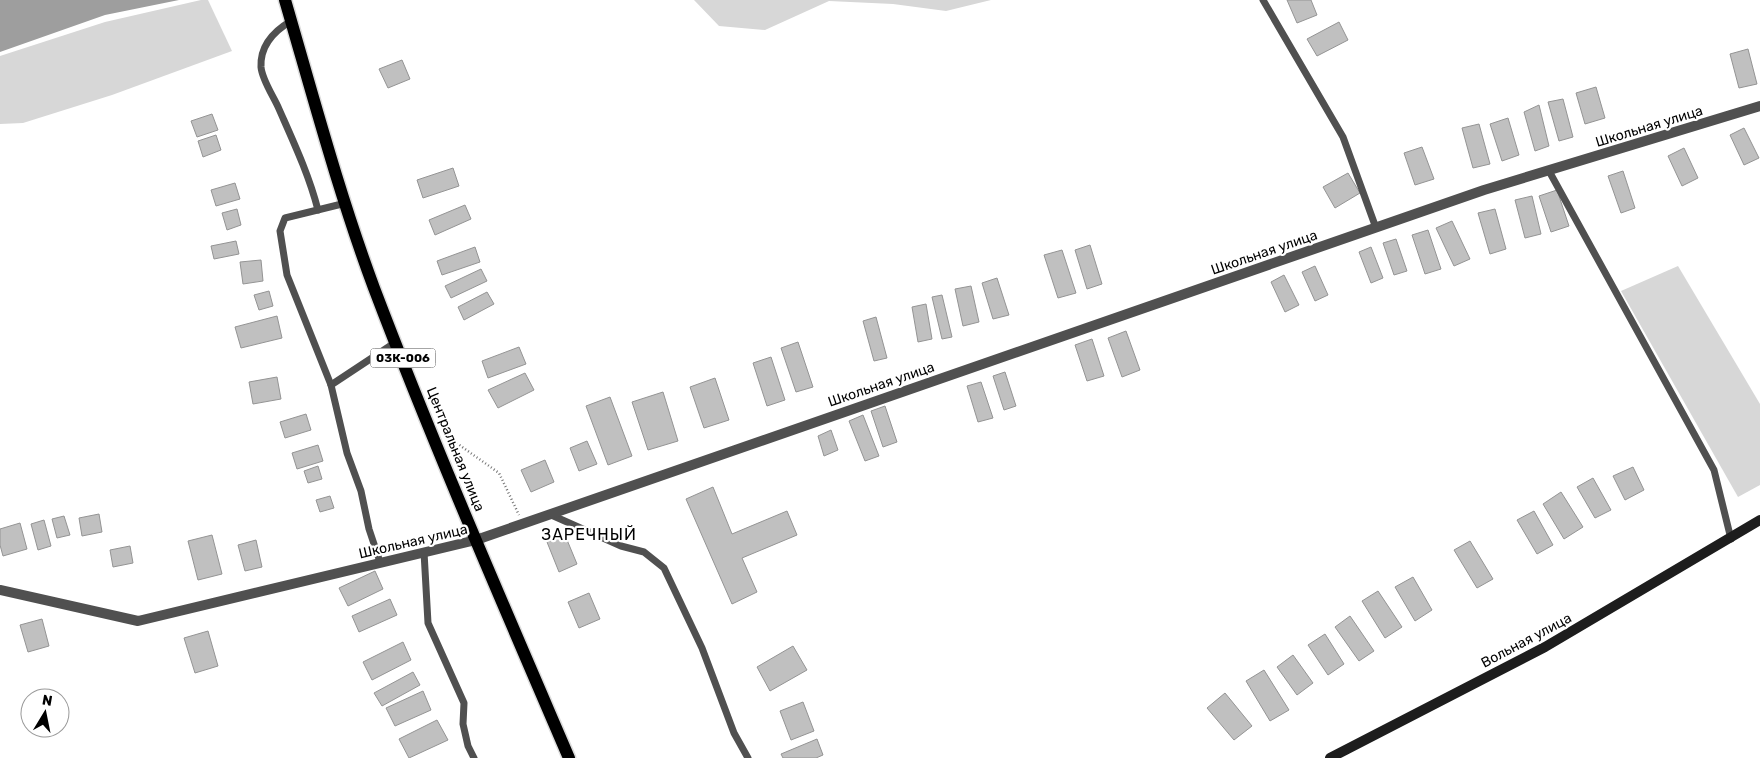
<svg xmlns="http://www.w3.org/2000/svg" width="1760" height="758" viewBox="0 0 1760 758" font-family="Rubik,sans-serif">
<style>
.green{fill:#d7d7d7}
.water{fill:#9e9e9e}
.building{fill:#c0c0c0;stroke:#949494}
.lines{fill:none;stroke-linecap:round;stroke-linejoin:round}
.primary-casing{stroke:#dbdbdb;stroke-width:15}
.path{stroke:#727272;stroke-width:2.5;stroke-dasharray:1 2.5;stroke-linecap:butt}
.lane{stroke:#505050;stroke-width:7}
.street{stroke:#505050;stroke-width:10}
.secondary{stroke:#1d1d1d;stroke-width:10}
.primary{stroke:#000;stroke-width:12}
.labels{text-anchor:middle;stroke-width:4.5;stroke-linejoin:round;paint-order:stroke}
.shield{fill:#fff;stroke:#4c4c4c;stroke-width:1}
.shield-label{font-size:12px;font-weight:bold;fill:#000}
.street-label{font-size:14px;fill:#000;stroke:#fff}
.quarter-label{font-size:16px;letter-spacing:1px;fill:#000;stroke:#fff}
</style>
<rect width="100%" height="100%" fill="#fff"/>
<g class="green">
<polygon points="201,0 208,0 232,51 112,95 23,123 0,124 0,56 105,22"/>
<polygon points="694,0 991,0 946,11 893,4 829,1 765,30 719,26"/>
<polygon points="1678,266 1760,404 1760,485 1738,497 1621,291"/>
</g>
<polygon class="water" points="0,0 179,0 105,15 0,52"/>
<g class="building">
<polygon points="1287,0 1311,0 1317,15 1297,23"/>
<polygon points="1339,22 1348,40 1317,56 1307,39"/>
<polygon points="1748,49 1757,84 1739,88 1730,54"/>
<polygon points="402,60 410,79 388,88 379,69"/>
<polygon points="1596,87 1605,118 1585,124 1576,93"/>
<polygon points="1563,99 1573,137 1559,141 1548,102"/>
<polygon points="1539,105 1549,146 1535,151 1524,112"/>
<polygon points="212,114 218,130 197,137 191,121"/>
<polygon points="1508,118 1519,155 1502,161 1490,124"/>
<polygon points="1479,124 1490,164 1473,168 1462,128"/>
<polygon points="1744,128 1759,158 1744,165 1730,135"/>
<polygon points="216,135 221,150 203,157 198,141"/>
<polygon points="1422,147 1434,179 1415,185 1404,153"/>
<polygon points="1684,148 1698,178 1682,186 1668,156"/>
<polygon points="453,168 459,186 423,198 417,180"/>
<polygon points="1623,171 1635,208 1621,213 1608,176"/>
<polygon points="1348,173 1360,193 1335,208 1323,187"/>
<polygon points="235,183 240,199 216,206 211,190"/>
<polygon points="1557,190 1569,226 1551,232 1539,196"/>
<polygon points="1532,196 1541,234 1525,238 1515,200"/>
<polygon points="465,205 471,219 435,235 429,220"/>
<polygon points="237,209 241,225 227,230 222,213"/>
<polygon points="1495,209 1506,249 1490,254 1478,213"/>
<polygon points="1452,221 1470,259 1454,266 1436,228"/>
<polygon points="1428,230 1441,269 1425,274 1412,235"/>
<polygon points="1396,239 1407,271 1394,275 1383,243"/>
<polygon points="236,241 239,254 214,259 211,246"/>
<polygon points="1090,245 1102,284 1087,289 1075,250"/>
<polygon points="475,247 480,262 442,275 437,261"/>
<polygon points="1371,247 1383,278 1371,283 1359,252"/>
<polygon points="1062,250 1076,293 1058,298 1044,255"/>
<polygon points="261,260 263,281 243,284 240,262"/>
<polygon points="1315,266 1328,295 1315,301 1302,272"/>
<polygon points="481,269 487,281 451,298 445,286"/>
<polygon points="1284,275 1299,305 1285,312 1271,282"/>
<polygon points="997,278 1009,315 993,319 982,283"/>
<polygon points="971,286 979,322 963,326 955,289"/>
<polygon points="269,291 273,306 259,310 254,295"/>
<polygon points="487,292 494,304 464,320 458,307"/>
<polygon points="942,295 952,337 942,339 932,297"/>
<polygon points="926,304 932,339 918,342 912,307"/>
<polygon points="277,316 282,338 241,348 235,327"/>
<polygon points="876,317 887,358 874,361 863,321"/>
<polygon points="1126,331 1140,370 1122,377 1108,338"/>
<polygon points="1092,339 1104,376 1087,381 1075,345"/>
<polygon points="798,342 813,387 796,392 781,348"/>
<polygon points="519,347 526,364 488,378 482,361"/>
<polygon points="771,357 785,400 767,406 753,363"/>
<polygon points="1005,372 1016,406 1004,410 993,376"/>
<polygon points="525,373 534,390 498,408 488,390"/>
<polygon points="277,377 281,399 253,404 249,382"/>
<polygon points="715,378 729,420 704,428 690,387"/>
<polygon points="981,382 993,418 978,422 967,386"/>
<polygon points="663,392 678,441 648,450 632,402"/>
<polygon points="610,397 632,456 608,465 586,406"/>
<polygon points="885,406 897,442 883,447 871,411"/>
<polygon points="306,414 311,430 285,438 280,422"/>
<polygon points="863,415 879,456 865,461 849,421"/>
<polygon points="831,430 838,450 824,456 818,436"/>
<polygon points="587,441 597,464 579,471 570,448"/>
<polygon points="318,445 323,461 297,469 292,453"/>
<polygon points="545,460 554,482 531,492 521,470"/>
<polygon points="318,466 322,479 308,483 304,471"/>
<polygon points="1633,467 1644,490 1625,500 1613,476"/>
<polygon points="1593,478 1611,510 1595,518 1577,487"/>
<polygon points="713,487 732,534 787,511 797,535 742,558 757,592 732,604 686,499"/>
<polygon points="1561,492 1583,527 1564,539 1543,504"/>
<polygon points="330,496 334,508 320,512 316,500"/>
<polygon points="1534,511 1553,545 1537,554 1517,520"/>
<polygon points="99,514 102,532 82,536 79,518"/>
<polygon points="64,516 70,535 57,538 52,519"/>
<polygon points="44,520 51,546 38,550 31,524"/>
<polygon points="20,523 27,549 3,556 0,545 0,529"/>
<polygon points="212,535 222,574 198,580 188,541"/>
<polygon points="565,535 577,564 559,572 547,542"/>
<polygon points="256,540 262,567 245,571 238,545"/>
<polygon points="1470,541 1493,579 1477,588 1454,550"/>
<polygon points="130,546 133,563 113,567 110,550"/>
<polygon points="375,571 383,589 348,606 339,588"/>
<polygon points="1413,577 1432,610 1415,621 1395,587"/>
<polygon points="1378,591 1402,627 1385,638 1362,601"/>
<polygon points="589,593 600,619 579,628 568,602"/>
<polygon points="390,599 397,615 359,632 352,616"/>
<polygon points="1350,616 1374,651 1359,661 1335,627"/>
<polygon points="42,619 49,646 28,652 20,625"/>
<polygon points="208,631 218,666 195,673 184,638"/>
<polygon points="1325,634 1344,664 1328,675 1308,645"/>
<polygon points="403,642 411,660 372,680 363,662"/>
<polygon points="793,646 807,670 770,691 757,667"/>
<polygon points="1293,655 1313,683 1297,695 1277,667"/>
<polygon points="1264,670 1289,710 1270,721 1246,681"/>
<polygon points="413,672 420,685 382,706 374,693"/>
<polygon points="423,691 431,710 395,726 386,708"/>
<polygon points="1225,693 1252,726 1234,740 1207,708"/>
<polygon points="803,702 814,731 791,740 780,711"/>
<polygon points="437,720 448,740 409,758 399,739"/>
<polygon points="817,739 823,755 816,758 783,758 781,754"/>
</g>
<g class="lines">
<defs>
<path id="primary" d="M285 0C313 96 339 194 374 288 434 446 502 602 569 758"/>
</defs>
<use href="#primary" class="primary-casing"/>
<polyline class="path" points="448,437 499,473 519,515"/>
<g class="lane">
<polyline points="1263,0 1343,137 1376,228"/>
<path d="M291 21C274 31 260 45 261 67 262 80 274 97 279 109 294 143 309 175 318 210"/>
<polyline points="1549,171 1714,470 1731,539"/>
<polyline points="346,203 285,218 280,231 287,275 331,385 347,453 361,491 369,529 380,562"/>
<polyline points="331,385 396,342"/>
<polyline points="549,514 621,546 644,552 664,568 702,648 734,733 748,758"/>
<polyline points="424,552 428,623 464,703 463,724 468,746 474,758"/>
</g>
<polyline class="street" points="0,590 138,621 476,540 1484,190 1760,106"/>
<polyline class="secondary" points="1330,758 1545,647 1760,520"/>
<use href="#primary" class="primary"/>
</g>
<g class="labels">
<rect class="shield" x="370.5" y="348.5" width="65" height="19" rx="4"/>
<g class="shield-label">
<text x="403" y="362">03К-006</text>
</g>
<g class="street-label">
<text transform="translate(1649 126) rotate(-17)" y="5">Школьная улица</text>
<text transform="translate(1264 252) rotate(-19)" y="5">Школьная улица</text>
<text transform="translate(881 384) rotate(-19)" y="5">Школьная улица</text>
<text transform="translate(456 449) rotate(68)" y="5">Центральная улица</text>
<text transform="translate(413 541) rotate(-13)" y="5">Школьная улица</text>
<text transform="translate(1526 640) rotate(-28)" y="5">Вольная улица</text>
</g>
<g class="quarter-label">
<text x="589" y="540">ЗАРЕЧНЫЙ</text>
</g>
</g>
<g transform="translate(45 713) rotate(10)"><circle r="24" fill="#ffffff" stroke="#999999"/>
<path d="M0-4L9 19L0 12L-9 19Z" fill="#000000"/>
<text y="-8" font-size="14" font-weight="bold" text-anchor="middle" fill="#000000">N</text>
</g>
</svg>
